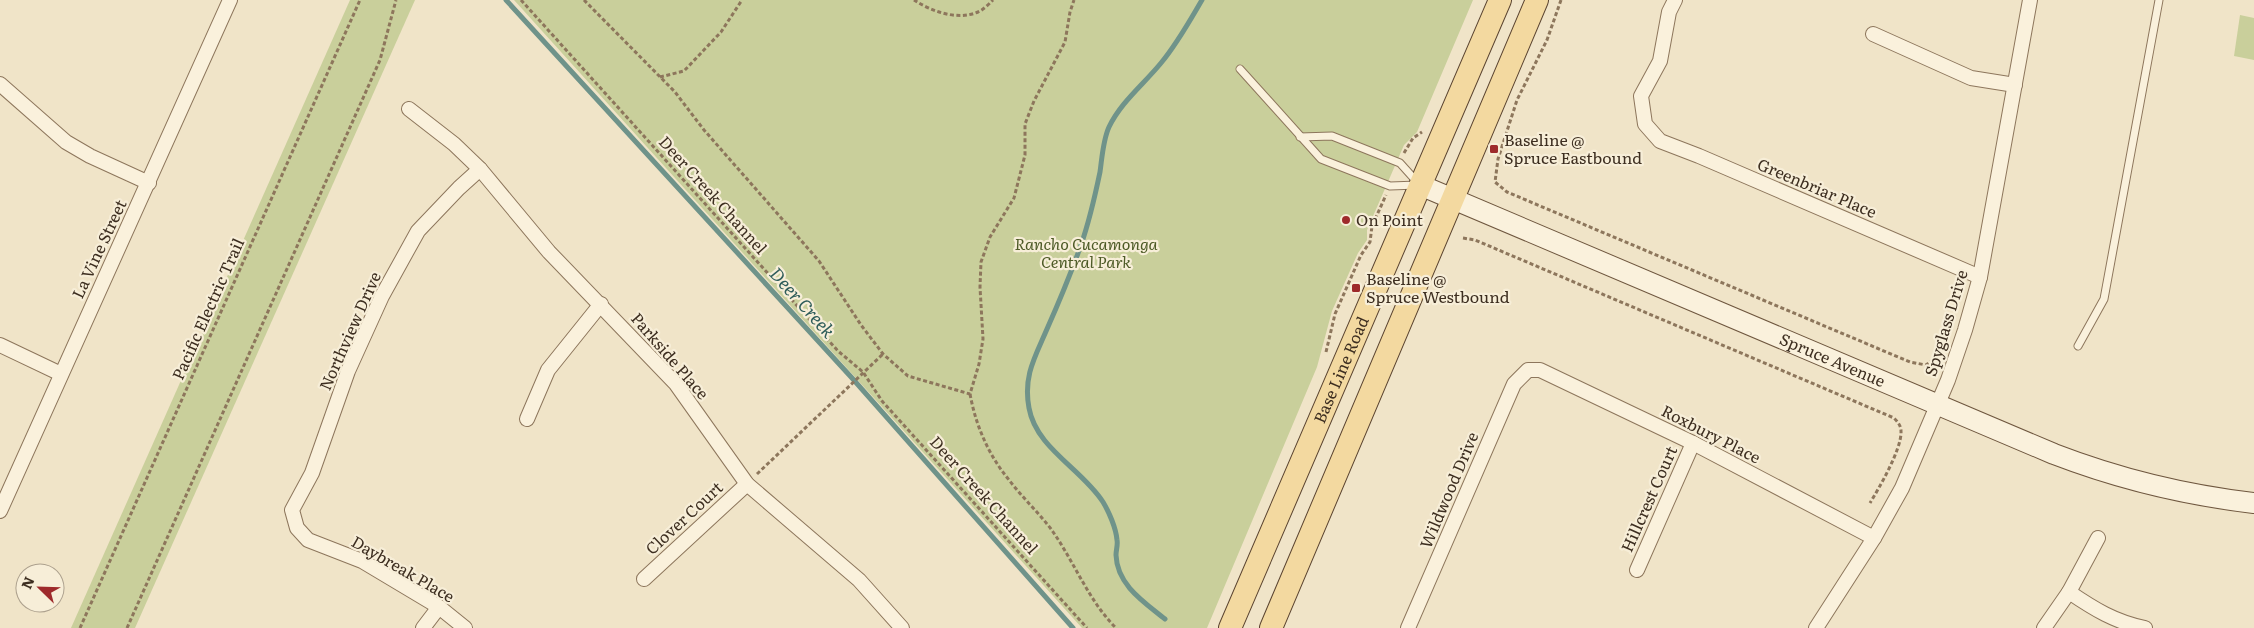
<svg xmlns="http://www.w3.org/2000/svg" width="2254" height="628" viewBox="0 0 2254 628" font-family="Literata,serif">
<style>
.green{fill:#c9cf9b}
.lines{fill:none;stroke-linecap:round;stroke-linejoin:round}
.stream{stroke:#6f938a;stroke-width:5}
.lane-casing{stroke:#8d765c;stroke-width:9}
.street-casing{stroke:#8d765c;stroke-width:16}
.secondary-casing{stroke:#6f573f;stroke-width:22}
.primary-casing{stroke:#5b4430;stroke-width:24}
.path{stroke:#8d765c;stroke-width:3;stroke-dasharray:4 2.5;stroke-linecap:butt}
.lane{stroke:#faf1dc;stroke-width:7}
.street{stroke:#faf1dc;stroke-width:14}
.secondary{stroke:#faf1dc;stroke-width:20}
.primary{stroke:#f3d9a0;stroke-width:22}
.poi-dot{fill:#9e2a2b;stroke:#f7eed8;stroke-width:2}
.labels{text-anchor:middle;stroke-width:4.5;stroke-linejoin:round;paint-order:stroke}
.poi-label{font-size:16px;fill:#3d2e20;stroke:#f7eed8;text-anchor:start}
.street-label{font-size:16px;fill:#3d2e20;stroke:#f7eed8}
.park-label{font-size:16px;font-style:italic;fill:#4d5a26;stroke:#f7eed8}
.water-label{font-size:18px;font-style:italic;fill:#2f5d5a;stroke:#f7eed8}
</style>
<rect width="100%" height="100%" fill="#f0e4c8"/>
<g class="green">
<polygon points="350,0 415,0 135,628 71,628"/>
<polygon points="514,0 1473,0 1417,132 1404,145 1367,230 1367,240 1358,253 1332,311 1317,367 1207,628 1082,628"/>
<polygon points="2240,15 2254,18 2254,60 2234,56"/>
</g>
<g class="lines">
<g class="stream">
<polyline points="506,0 852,378 1073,628"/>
<path d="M1165 619C1144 602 1117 585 1116 555 1116 550 1118 545 1117 540 1116 528 1109 512 1103 502 1082 469 1036 448 1029 408 1023 376 1035 357 1047 329 1059 302 1071 273 1081 245 1089 222 1095 196 1100 172 1102 158 1103 140 1109 127 1121 102 1143 85 1161 63 1177 44 1189 22 1202 0"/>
</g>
<defs>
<g id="lane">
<polyline points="1240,69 1321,159 1390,186 1418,185"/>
<polyline points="1300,137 1332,136 1400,163 1418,183"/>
<polyline points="2078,346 2104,299 2159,0"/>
</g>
<g id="street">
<polyline points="1675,0 1669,12 1660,61 1641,96 1645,124 1660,141 1699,156 1980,277"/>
<polyline points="1873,34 1971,78 2015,85"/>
<polyline points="0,84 66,142 90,156 149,183"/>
<polyline points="409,109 454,144 480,169 549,252 676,384 747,484 859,580 902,628"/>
<polyline points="0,345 61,374"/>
<polyline points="527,419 548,370 601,304"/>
<polyline points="0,511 230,0"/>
<polyline points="1637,570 1693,443"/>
<polyline points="644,579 747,484"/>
<path d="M2069 592C2094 609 2115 622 2145 628"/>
<polyline points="423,628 439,607"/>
<polyline points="465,628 439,607 362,561 308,540 297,528 292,510 312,473 348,371 382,296 418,231 459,188 480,169"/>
<polyline points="1408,628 1514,384 1528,370 1540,370 1693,443 1874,538"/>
<polyline points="1816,628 1874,538 1902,488 1948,380 1965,330 1980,277 2030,0"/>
<polyline points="2044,628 2069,592 2098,538"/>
</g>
<g id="secondary">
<path id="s1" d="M1420 185 2054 454C2119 479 2185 495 2254 503"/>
</g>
<g id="primary">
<path id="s2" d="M1230 628 1500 0"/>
<polyline points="1271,628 1537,0"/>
</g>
</defs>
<use href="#lane" class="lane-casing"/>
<use href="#street" class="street-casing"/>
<use href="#secondary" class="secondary-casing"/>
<use href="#primary" class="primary-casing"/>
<g class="path">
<polyline points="521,0 838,351 863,372 882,401 1087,628"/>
<polyline points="584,0 675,92 704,130 819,261 861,325 883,354 908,376 970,394 979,364 983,339 980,287 981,262 990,237 1014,198 1025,155 1025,124 1034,101 1065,42 1070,12 1074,0"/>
<path d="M914 0C931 11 957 21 978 12 983 10 989 4 993 0"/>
<polyline points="1561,0 1547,40 1517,100 1498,159 1495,182 1507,192 1910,362 1926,365 1940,355"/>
<polyline points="660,77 684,71 721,32 742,0"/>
<polyline points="1404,153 1413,138 1422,132"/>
<path d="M1463 238 1475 240 1894 418C1898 422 1901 426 1901 431 1902 449 1879 488 1870 503"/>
<polyline points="1326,352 1335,314 1361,255 1370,242 1372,226 1386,195"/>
<path d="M970 394C976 426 988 454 1009 480 1022 497 1038 512 1051 529 1074 561 1088 600 1116 628"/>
<polyline points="757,474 883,354"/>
<polyline points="80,628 360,0"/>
<polyline points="127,628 380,60 396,0"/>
</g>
<use href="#lane" class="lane"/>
<use href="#street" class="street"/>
<use href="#secondary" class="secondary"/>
<use href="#primary" class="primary"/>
</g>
<g class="poi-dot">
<rect x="1489" y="144" width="10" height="10" rx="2.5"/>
<circle cx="1346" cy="220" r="5"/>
<rect x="1351" y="283" width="10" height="10" rx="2.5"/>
</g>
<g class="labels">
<g class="poi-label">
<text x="1504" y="146">Baseline @<tspan x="1504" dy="18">Spruce Eastbound</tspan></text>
<text x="1356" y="226">On Point</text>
<text x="1366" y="285">Baseline @<tspan x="1366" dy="18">Spruce Westbound</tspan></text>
</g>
<g class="street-label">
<text transform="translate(1817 188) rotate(23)" y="6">Greenbriar Place</text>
<text transform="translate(713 195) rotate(48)" y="6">Deer Creek Channel</text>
<text transform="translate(99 249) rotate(-65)" y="6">La Vine Street</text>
<text transform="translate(208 309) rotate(-66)" y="6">Pacific Electric Trail</text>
<text transform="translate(1946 323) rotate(-73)" y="6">Spyglass Drive</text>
<text transform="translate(350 331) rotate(-66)" y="6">Northview Drive</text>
<text transform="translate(670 356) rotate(49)" y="6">Parkside Place</text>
<text dy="6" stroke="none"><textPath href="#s1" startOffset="448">Spruce Avenue</textPath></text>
<text dy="6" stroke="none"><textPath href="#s2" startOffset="281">Base Line Road</textPath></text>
<text transform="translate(1711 434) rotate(27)" y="6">Roxbury Place</text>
<text transform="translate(1449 490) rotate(-67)" y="6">Wildwood Drive</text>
<text transform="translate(984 495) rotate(48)" y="6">Deer Creek Channel</text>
<text transform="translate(1649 499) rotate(-66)" y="6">Hillcrest Court</text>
<text transform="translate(684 518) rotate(-43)" y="6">Clover Court</text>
<text transform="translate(403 569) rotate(30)" y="6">Daybreak Place</text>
</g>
<g class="park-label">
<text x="1086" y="250">Rancho Cucamonga<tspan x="1086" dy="18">Central Park</tspan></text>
</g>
<g class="water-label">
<text transform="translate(802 303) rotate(48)" y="6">Deer Creek</text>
</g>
</g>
<g transform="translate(40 588) rotate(293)"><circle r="24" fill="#f7eed8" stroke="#ada18e"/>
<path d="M0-4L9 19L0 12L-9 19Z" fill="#9e2a2b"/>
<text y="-8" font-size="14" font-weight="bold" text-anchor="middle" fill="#3d2e20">N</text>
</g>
</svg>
